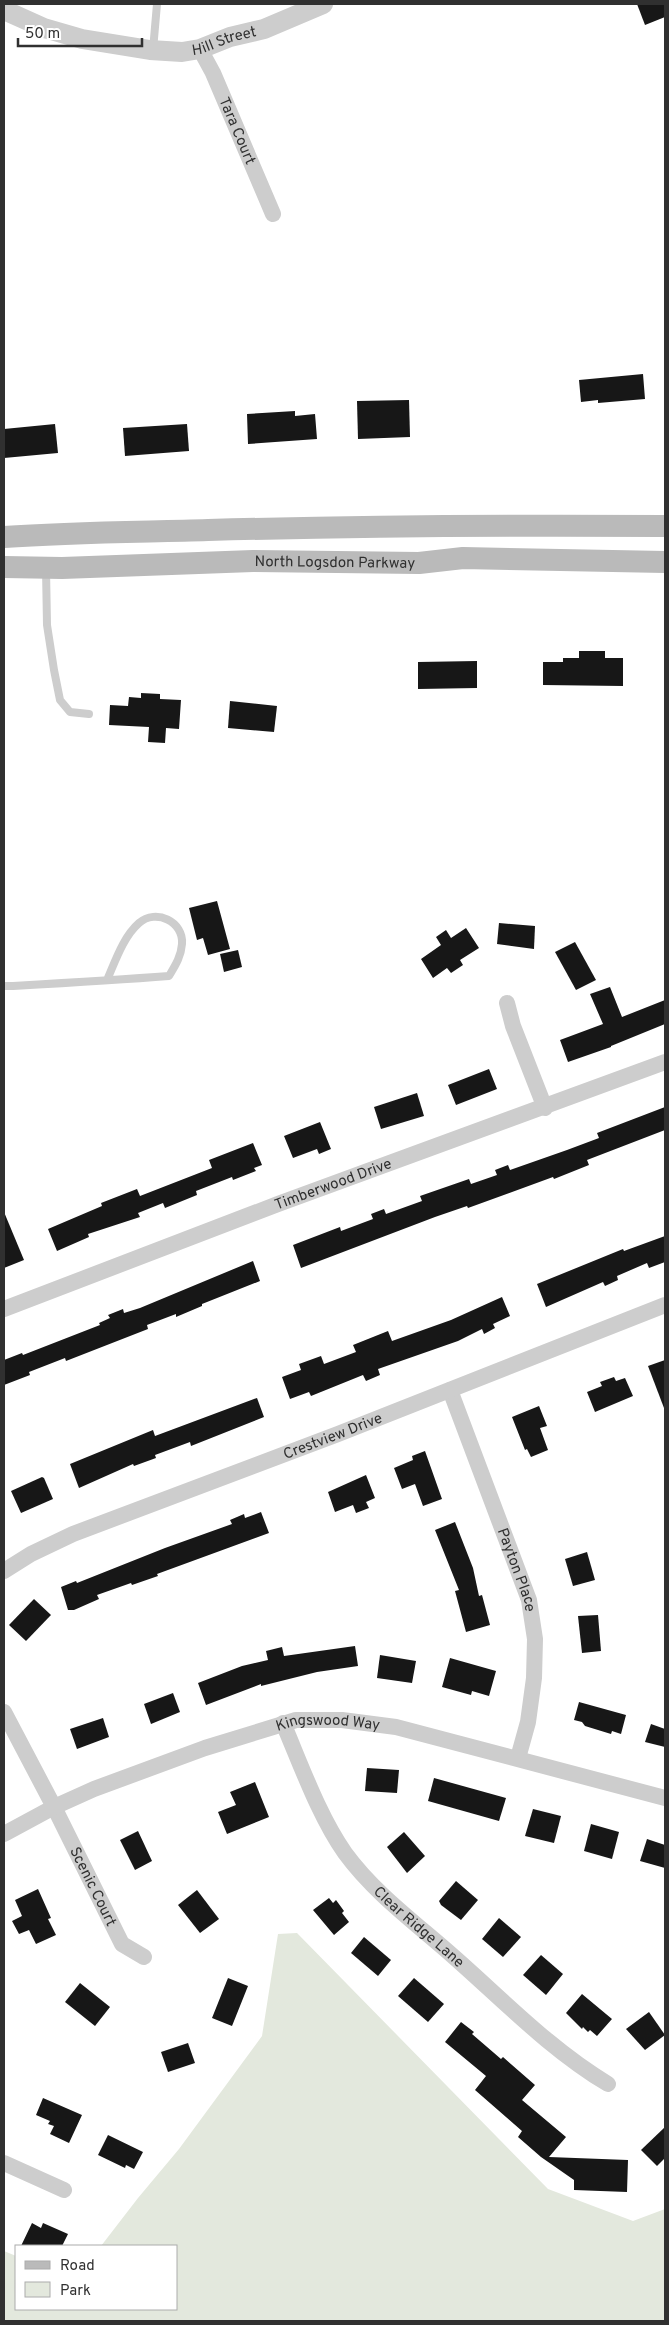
<svg xmlns="http://www.w3.org/2000/svg" width="669" height="2325" viewBox="0 0 669 2325" font-family="Overpass,sans-serif">
<style>
.green{fill:#e3e8dd}
.building{fill:#171717}
.lines{fill:none;stroke-linecap:round;stroke-linejoin:round}
.service{stroke:#cdcdcd;stroke-width:8}
.minor{stroke:#cdcdcd;stroke-width:16}
.tertiary{stroke:#cdcdcd;stroke-width:20}
.secondary{stroke:#bababa;stroke-width:22}
.labels{text-anchor:middle;stroke-width:5;stroke-linejoin:round;paint-order:stroke}
.street-label{font-size:15px;fill:#303030;stroke:#fff}
</style>
<rect width="100%" height="100%" fill="#fff"/>
<polygon class="green" points="297,1933 548,2189 633,2221 665,2209 665,2321 4,2321 4,2251 16,2256 16,2309 176,2309 176,2246 101,2246 138,2198 179,2149 262,2036 278,1934"/>
<g class="building">
<polygon points="637,4 665,4 665,17 645,25"/>
<polygon points="643,374 645,399 598,403 598,400 581,402 579,380"/>
<polygon points="409,400 410,437 358,439 357,401"/>
<polygon points="295,411 295,416 315,414 317,439 248,444 247,414"/>
<polygon points="55,424 58,453 4,458 4,429"/>
<polygon points="187,424 189,451 125,456 123,428"/>
<polygon points="579,651 605,651 605,658 623,658 623,686 543,685 543,662 563,662 563,658 579,658"/>
<polygon points="477,661 477,688 418,689 418,662"/>
<polygon points="141,693 160,694 160,699 181,700 179,729 166,728 165,743 148,742 149,727 109,725 110,705 128,706 129,697 141,698"/>
<polygon points="230,701 277,706 274,732 228,728"/>
<polygon points="217,901 230,949 208,955 203,938 197,940 189,908"/>
<polygon points="499,923 535,926 534,949 497,944"/>
<polygon points="466,928 479,948 460,960 463,965 451,973 447,968 433,978 421,959 441,945 436,937 446,930 451,938"/>
<polygon points="575,942 596,980 576,990 555,952"/>
<polygon points="238,950 242,967 224,972 220,954"/>
<polygon points="610,987 622,1017 665,1000 665,1024 611,1046 611,1047 568,1062 560,1040 603,1024 590,994"/>
<polygon points="489,1069 497,1089 456,1105 448,1085"/>
<polygon points="417,1093 424,1116 381,1129 374,1107"/>
<polygon points="665,1107 665,1130 587,1160 589,1165 554,1179 553,1177 468,1208 467,1206 435,1217 301,1268 293,1245 340,1227 341,1231 373,1219 371,1214 384,1209 386,1214 422,1201 420,1196 469,1179 471,1184 497,1175 495,1170 508,1165 510,1170 567,1150 599,1138 597,1133"/>
<polygon points="320,1122 331,1149 319,1154 317,1149 293,1158 284,1136"/>
<polygon points="253,1143 262,1165 254,1168 256,1171 233,1180 232,1177 196,1191 197,1195 165,1208 163,1203 138,1213 140,1217 88,1234 89,1237 57,1251 48,1229 102,1206 101,1203 137,1189 140,1196 212,1168 209,1160"/>
<polygon points="4,1212 24,1260 4,1268"/>
<polygon points="665,1236 665,1262 649,1268 647,1263 617,1276 618,1280 605,1286 603,1282 546,1307 537,1284 623,1249 624,1251"/>
<polygon points="253,1261 260,1281 202,1304 202,1306 176,1317 176,1314 147,1325 148,1329 66,1361 65,1358 29,1372 30,1375 4,1385 4,1360 22,1353 23,1355 100,1325 99,1323 110,1318 108,1315 123,1309 124,1313 140,1308"/>
<polygon points="502,1297 510,1316 493,1324 495,1328 484,1334 482,1329 458,1341 378,1369 380,1375 366,1381 363,1375 311,1396 309,1392 290,1399 282,1377 301,1370 299,1364 321,1356 324,1364 356,1352 353,1345 388,1331 392,1341 451,1320"/>
<polygon points="665,1360 665,1408 664,1408 648,1366"/>
<polygon points="614,1377 616,1381 625,1378 633,1396 595,1412 587,1392 602,1386 600,1382"/>
<polygon points="257,1398 264,1417 191,1446 190,1442 155,1455 156,1458 134,1466 133,1464 79,1488 70,1464 153,1430 155,1436"/>
<polygon points="539,1406 547,1426 540,1428 548,1450 531,1457 527,1449 525,1450 512,1417"/>
<polygon points="425,1451 442,1499 423,1506 415,1484 402,1489 394,1468 413,1460 412,1456"/>
<polygon points="366,1475 375,1498 366,1502 369,1508 356,1513 353,1505 335,1512 328,1492"/>
<polygon points="42,1477 44,1478 53,1499 21,1513 11,1491"/>
<polygon points="261,1512 269,1533 157,1574 158,1576 132,1585 131,1583 97,1595 99,1599 74,1610 68,1610 61,1587 76,1581 77,1583 165,1548 232,1524 230,1520 244,1514 245,1518"/>
<polygon points="455,1522 473,1568 479,1596 482,1595 490,1625 466,1632 455,1591 459,1590 435,1530"/>
<polygon points="587,1552 595,1580 573,1586 565,1559"/>
<polygon points="34,1599 51,1615 26,1641 9,1625"/>
<polygon points="598,1615 601,1651 582,1653 578,1616"/>
<polygon points="355,1646 358,1666 317,1672 261,1686 261,1684 206,1705 198,1683 242,1666 268,1660 266,1651 282,1647 284,1656"/>
<polygon points="380,1655 416,1661 412,1683 377,1678"/>
<polygon points="450,1658 496,1671 489,1696 472,1691 471,1695 442,1687"/>
<polygon points="173,1693 180,1712 151,1724 144,1704"/>
<polygon points="579,1702 626,1715 621,1734 612,1731 611,1734 585,1726 582,1722 574,1720"/>
<polygon points="103,1718 109,1737 77,1749 70,1729"/>
<polygon points="651,1724 665,1729 665,1747 645,1742"/>
<polygon points="367,1768 399,1770 397,1793 365,1791"/>
<polygon points="434,1778 506,1798 499,1821 428,1801"/>
<polygon points="255,1782 269,1817 227,1834 218,1812 236,1805 230,1792"/>
<polygon points="533,1809 561,1816 554,1843 525,1836"/>
<polygon points="591,1824 619,1832 612,1859 584,1851"/>
<polygon points="138,1831 152,1861 135,1870 120,1840"/>
<polygon points="404,1832 425,1856 407,1873 387,1847"/>
<polygon points="647,1839 665,1845 665,1868 640,1861"/>
<polygon points="456,1881 478,1900 461,1920 441,1905 439,1901"/>
<polygon points="38,1889 51,1918 48,1919 56,1935 36,1944 29,1930 19,1934 12,1921 22,1916 15,1900"/>
<polygon points="197,1890 219,1919 200,1933 178,1905"/>
<polygon points="329,1898 333,1903 336,1900 344,1911 342,1913 349,1922 334,1935 313,1910"/>
<polygon points="499,1918 521,1937 503,1957 482,1939"/>
<polygon points="364,1937 391,1960 378,1976 351,1953"/>
<polygon points="541,1955 563,1974 546,1995 523,1975"/>
<polygon points="228,1978 248,1986 232,2026 212,2018"/>
<polygon points="414,1978 444,2004 428,2022 398,1996"/>
<polygon points="80,1983 110,2007 95,2026 65,2002"/>
<polygon points="582,1994 612,2019 597,2036 590,2030 588,2032 583,2027 582,2029 566,2013"/>
<polygon points="649,2012 665,2035 645,2050 626,2029"/>
<polygon points="461,2022 474,2032 472,2034 501,2059 503,2057 535,2085 522,2100 566,2137 549,2157 628,2160 627,2192 574,2190 574,2180 541,2157 518,2137 522,2131 475,2090 486,2076 445,2042"/>
<polygon points="188,2043 195,2063 168,2072 161,2052"/>
<polygon points="43,2098 82,2115 69,2143 50,2134 54,2126 48,2124 50,2121 36,2115"/>
<polygon points="665,2127 665,2158 657,2166 641,2150"/>
<polygon points="108,2135 143,2152 134,2169 126,2165 125,2168 98,2155"/>
<polygon points="32,2223 41,2228 43,2223 68,2234 62,2246 21,2246"/>
</g>
<g class="lines">
<g class="service">
<polyline points="153,50 157,4"/>
<polyline points="46,569 47,625 54,670 60,700 70,712 89,714"/>
<path d="M4 986H13C65 983 117 980 169 976 175 966 181 957 182 944 184 922 156 908 139 923 123 937 115 962 107 980"/>
</g>
<g class="minor">
<path id="s1" d="M200 49 213 73 273 214"/>
<polyline points="507,1003 513,1026 545,1108"/>
<path id="s2" d="M4 1309 278 1204 665 1062"/>
<path id="s3" d="M450 1390 529 1600 535 1639 534 1678 528 1722 518 1758"/>
<path id="s4" d="M4 1571 31 1554 73 1534 338 1434 665 1305"/>
<path id="s5" d="M4 1712 54 1807 122 1944 144 1957"/>
<path id="s6" d="M283 1723C301 1765 319 1816 345 1853 375 1894 417 1924 454 1957 504 2001 551 2050 608 2084"/>
<path id="s7" d="M4 1834 54 1807 94 1789 205 1748 296 1720H342L396 1727 665 1798"/>
<polyline points="4,2163 64,2190"/>
</g>
<path class="tertiary" id="s8" d="M4 10 44 28 82 39 150 50 182 52 200 49 230 37 264 29 323 4"/>
<g class="secondary">
<path d="M4 537C72 532 140 532 208 530 360 526 513 525 665 526"/>
<path id="s9" d="M4 567 62 568 253 561 419 563 463 558 665 562"/>
</g>
</g>
<g class="labels">
<g class="street-label">
<text dy="5" stroke="none"><textPath href="#s8" startOffset="228">Hill Street</textPath></text>
<text dy="5" stroke="none"><textPath href="#s1" startOffset="90">Tara Court</textPath></text>
<text dy="5" stroke="none"><textPath href="#s9" startOffset="331">North Logsdon Parkway</textPath></text>
<text dy="5" stroke="none"><textPath href="#s2" startOffset="352">Timberwood Drive</textPath></text>
<text dy="5" stroke="none"><textPath href="#s4" startOffset="356">Crestview Drive</textPath></text>
<text dy="5" stroke="none"><textPath href="#s3" startOffset="192">Payton Place</textPath></text>
<text dy="5" stroke="none"><textPath href="#s7" startOffset="346">Kingswood Way</textPath></text>
<text dy="5" stroke="none"><textPath href="#s5" startOffset="196">Scenic Court</textPath></text>
<text dy="5" stroke="none"><textPath href="#s6" startOffset="249">Clear Ridge Lane</textPath></text>
</g>
</g>
<rect width="669" height="2325" fill="none" stroke="#303030" stroke-width="10"/>
<rect x="15" y="2245" width="162" height="65" fill="#ffffff" stroke="#acacac"/>
<rect x="25" y="2261" width="25" height="8" fill="#bababa" stroke="#acacac"/>
<text x="60" y="2270" font-size="15" fill="#303030">Road</text>
<rect x="25" y="2282" width="25" height="15" fill="#e3e8dd" stroke="#acacac"/>
<text x="60" y="2295" font-size="15" fill="#303030">Park</text>
<path d="M18 38v8h124v-8" fill="none" stroke="#303030" stroke-width="2.5"/>
<text x="25" y="38" font-size="15" fill="#303030" stroke="#ffffff" stroke-width="4" paint-order="stroke">50 m</text>
</svg>
